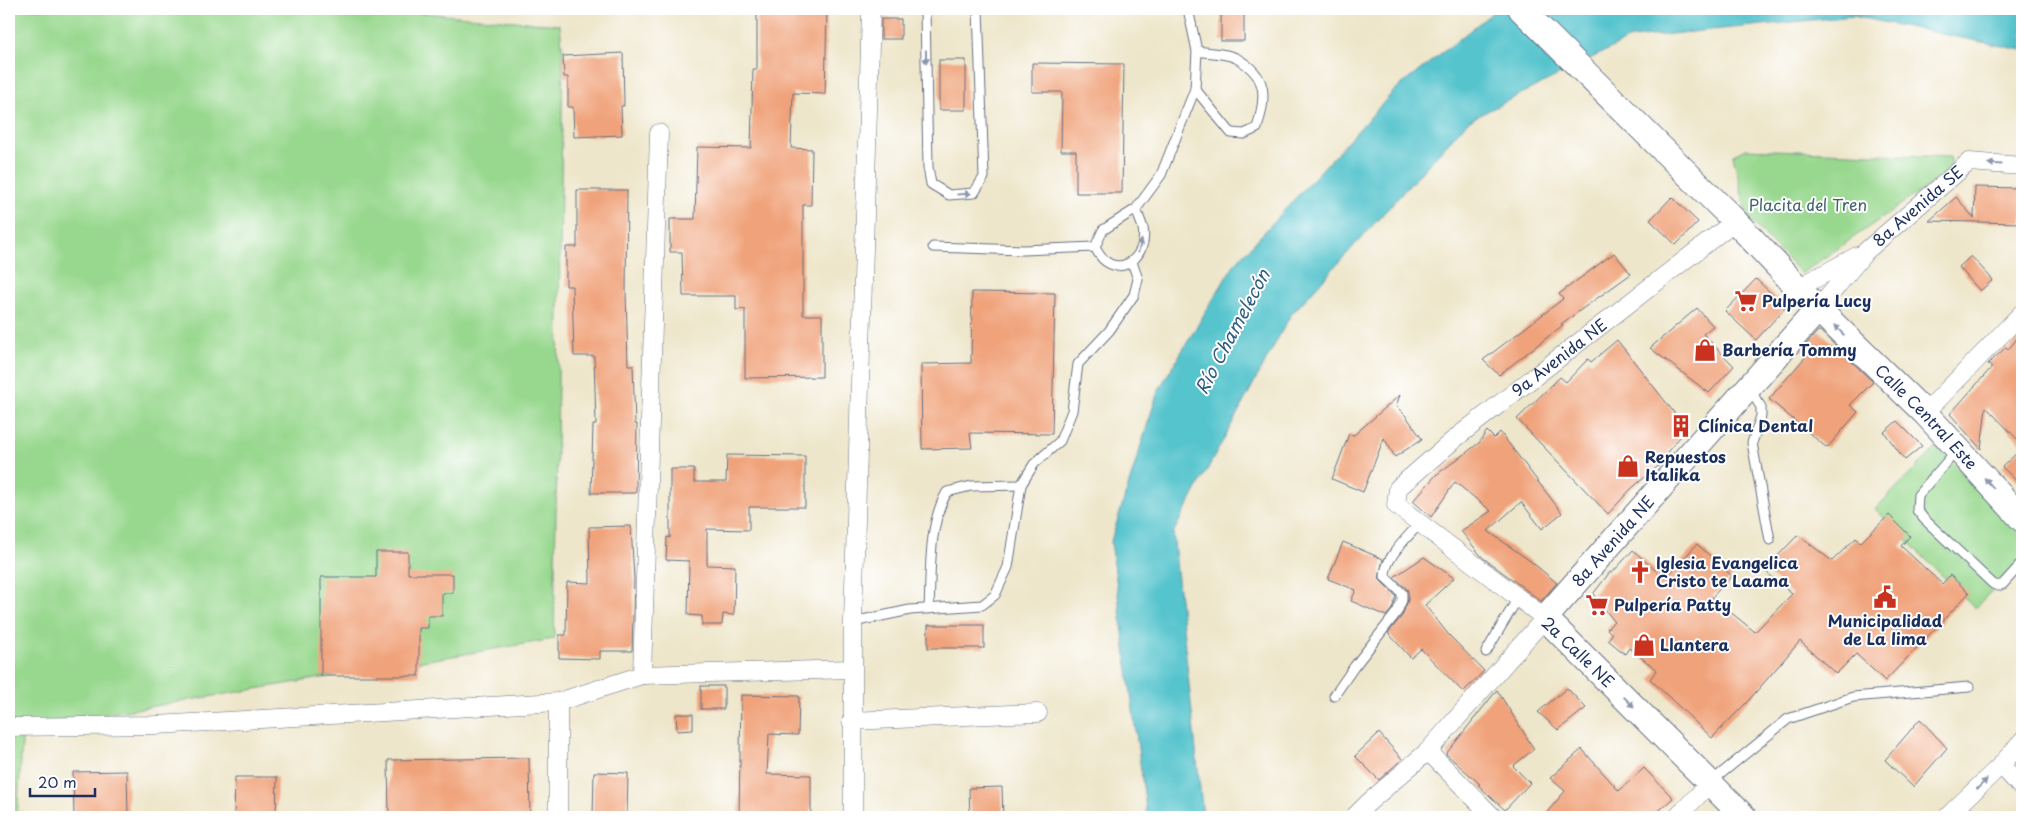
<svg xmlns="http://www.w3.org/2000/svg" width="2031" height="826" viewBox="0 0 2031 826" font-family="'Playpen Sans',sans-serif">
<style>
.green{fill:#98d88e;stroke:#5a8476}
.water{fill:#56c4cd;stroke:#387a96}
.building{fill:#f0a37a}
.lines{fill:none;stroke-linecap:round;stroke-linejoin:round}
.lane-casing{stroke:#656f84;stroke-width:11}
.street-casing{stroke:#656f84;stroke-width:19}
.secondary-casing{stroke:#656f84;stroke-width:27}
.lane{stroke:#fff;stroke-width:9}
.street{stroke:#fff;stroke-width:18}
.secondary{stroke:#fff;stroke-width:25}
.oneway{fill:#8d97ae}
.labels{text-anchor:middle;stroke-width:4;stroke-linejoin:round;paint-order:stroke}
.park-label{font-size:16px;fill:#40626c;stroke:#fff}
.street-label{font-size:16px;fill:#1b2f5e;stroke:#fff}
.poi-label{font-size:16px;font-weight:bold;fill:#1b2f5e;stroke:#fff;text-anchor:start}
.water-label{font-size:18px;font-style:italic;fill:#2d5c7f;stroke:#fff}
</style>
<rect width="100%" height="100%" fill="#fff"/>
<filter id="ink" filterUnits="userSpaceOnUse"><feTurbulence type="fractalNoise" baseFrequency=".02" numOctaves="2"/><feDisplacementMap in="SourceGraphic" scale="10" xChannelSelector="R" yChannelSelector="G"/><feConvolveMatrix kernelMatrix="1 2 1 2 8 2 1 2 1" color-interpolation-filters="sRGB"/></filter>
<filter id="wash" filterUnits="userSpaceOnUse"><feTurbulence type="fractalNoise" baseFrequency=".0096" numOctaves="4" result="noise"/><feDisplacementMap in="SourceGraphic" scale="20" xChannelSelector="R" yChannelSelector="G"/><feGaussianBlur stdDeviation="1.12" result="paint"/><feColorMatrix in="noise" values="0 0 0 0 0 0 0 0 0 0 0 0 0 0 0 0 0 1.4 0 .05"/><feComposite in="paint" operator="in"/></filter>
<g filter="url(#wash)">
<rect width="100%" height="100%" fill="#eee6ca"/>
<g class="green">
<polygon points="9,9 377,9 560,25 563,56 554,639 23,728 17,817 9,817"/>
<polygon points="1746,149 1950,157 1952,169 1801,274 1747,217 1733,155"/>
<polygon points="1937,447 2022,531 2022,560 1975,608 1875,509"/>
</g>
<polygon class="water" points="1497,9 2022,9 2022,50 1853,16 1631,38 1468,121 1290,316 1173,533 1203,817 1147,817 1111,541 1158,391 1233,266 1395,90"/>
<g id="blocks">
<g class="building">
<polygon points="757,9 827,9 825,94 793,93 791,148 812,149 811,205 803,205 803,315 822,315 822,377 745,378 745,309 736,310 736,296 683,296 682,252 670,252 670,219 695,219 697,147 751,148 753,69 757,69"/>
<rect x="1221" y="9" width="23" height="32"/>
<rect x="881" y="19" width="20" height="20"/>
<polygon points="623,53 624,106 621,106 622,135 574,137 573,107 568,107 568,77 564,77 563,56"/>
<rect x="939" y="60" width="27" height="50"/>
<polygon points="1032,63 1124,64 1122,193 1076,193 1076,151 1061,151 1062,92 1032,92"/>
<polygon points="1975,187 2022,188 2022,223 1929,221 1956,197 1974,218"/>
<polygon points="577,190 627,190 626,292 628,365 633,365 635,424 637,424 636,493 591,493 593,425 596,425 594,356 574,356 572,286 566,286 566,247 577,247"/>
<polygon points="1672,197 1698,222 1676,245 1650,220"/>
<polygon points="1614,253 1631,274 1561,324 1563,325 1499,375 1483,360 1563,299 1559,294"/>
<polygon points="1971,256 1993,280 1980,291 1959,267"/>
<polygon points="1756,279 1786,307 1756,340 1725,311"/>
<polygon points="972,292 1055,293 1052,434 970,433 972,448 922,449 921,364 971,363"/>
<polygon points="1697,308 1713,326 1703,334 1734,366 1709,393 1650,348"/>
<polygon points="1818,331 1820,331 1873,382 1850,405 1858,412 1827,448 1769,399 1807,355 1802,349"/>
<polygon points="2022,332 2022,444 1986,407 1981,449 1950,414 1992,367 1988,364 2006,347 2008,350"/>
<polygon points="1617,340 1687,429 1668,451 1671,454 1664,461 1631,489 1608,514 1517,419 1560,377 1566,382 1588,359 1591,362"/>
<polygon points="1400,395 1396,406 1406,416 1422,439 1395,457 1384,438 1363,492 1332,479 1349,434 1354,435"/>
<polygon points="1897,421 1922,446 1905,460 1884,432"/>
<polygon points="1487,431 1494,438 1500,432 1562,513 1542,529 1521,502 1488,531 1533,563 1557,583 1541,601 1482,557 1461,531 1491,511 1455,482 1431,517 1413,501 1436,475 1479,443"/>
<polygon points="2022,448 2022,486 2002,467"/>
<polygon points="727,455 805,456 805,507 749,507 749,530 707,529 707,565 735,566 734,615 723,614 722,625 702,625 702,616 688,615 689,561 666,560 667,537 670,538 670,469 694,469 694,482 726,482"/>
<polygon points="1889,515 1910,536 1901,546 1942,584 1950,575 1969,593 1885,681 1856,654 1836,674 1800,641 1749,700 1712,738 1650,679 1657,670 1629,648 1625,654 1608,640 1612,634 1607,629 1614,621 1593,594 1610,572 1612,573 1633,550 1665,579 1697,544 1732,576 1712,597 1755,632 1792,594 1764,570 1798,535 1832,561 1856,538 1860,543"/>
<polygon points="631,526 634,579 632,651 600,651 600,659 559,658 559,635 566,635 567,582 590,583 589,527"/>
<polygon points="1343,542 1383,559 1379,579 1396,596 1392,609 1386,616 1351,601 1356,590 1328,579"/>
<polygon points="376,552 408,552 408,574 453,574 453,593 442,593 442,616 428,616 428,628 419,628 419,676 321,676 321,577 376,577"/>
<polygon points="1424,557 1454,578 1425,605 1448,634 1484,671 1463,692 1421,649 1411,658 1388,633 1402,616 1408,600 1408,590 1394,577"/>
<rect x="928" y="625" width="56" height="23"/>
<rect x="701" y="686" width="23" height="23"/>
<polygon points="1567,688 1586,708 1558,730 1538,712"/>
<polygon points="1497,690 1534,749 1513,766 1530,783 1505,810 1478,785 1480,784 1446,754"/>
<polygon points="741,695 799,696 798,735 769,734 767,774 811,775 811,817 739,817"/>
<polygon points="676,714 693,714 693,730 677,731"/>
<polygon points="1920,719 1947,748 1913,787 1885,760"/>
<polygon points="1379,733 1402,759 1379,780 1355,756"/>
<polygon points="1582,749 1619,791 1644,768 1673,798 1652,817 1543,817 1565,791 1550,778"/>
<polygon points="529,758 530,817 389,817 388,760"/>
<polygon points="127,771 128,817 74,817 73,772"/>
<polygon points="594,772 628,773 627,817 593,817"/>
<polygon points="235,777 277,777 276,817 234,817"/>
<polygon points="1002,787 1003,817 970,817 969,788"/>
</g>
</g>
</g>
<g filter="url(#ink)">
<use href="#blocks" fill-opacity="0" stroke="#656f84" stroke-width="1"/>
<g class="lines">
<defs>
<g id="lane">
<polyline points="925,9 928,167 931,184 949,195 974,193 984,177 978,9"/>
<path d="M1195 89 1231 133 1244 134 1257 128C1266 97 1269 76 1236 58 1226 53 1208 53 1197 51"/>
<path d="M1136 209C1138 215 1141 222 1143 228 1149 262 1111 283 1095 247L1103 230 1136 209 1161 175 1195 89 1197 51 1188 9"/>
<polyline points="933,247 1023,250 1095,247"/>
<polyline points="1750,390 1761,407 1761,416 1752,443 1770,540"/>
<polyline points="1957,450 1918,495 1917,510 1924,519 1993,584 1998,586 2003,584 2022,563"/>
<path d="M929 609C931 571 928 525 947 492L971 486 1021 485"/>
<polyline points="853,622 910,610 982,605 995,595 1008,567 1021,485 1034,464 1060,441 1072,411 1078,364 1109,331 1134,295 1138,279 1132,262"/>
<polyline points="1486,652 1518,598"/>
<path d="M1334 696 1354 667 1397 612 1402 600V593L1385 577C1384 558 1408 537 1419 524"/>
<polyline points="1712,781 1788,719 1853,697 1969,687"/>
</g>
<g id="street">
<polyline points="1798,288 1857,256"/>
<path id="s1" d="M1818 309 1866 251 1969 162 2022 166"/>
<polyline points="1925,413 2022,313"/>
<polyline points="642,675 659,133"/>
<polyline points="558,702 558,817"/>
<polyline points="851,721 1038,713"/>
<polyline points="9,727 156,725 558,702 642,675 852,669"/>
<polyline points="1428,751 1493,817"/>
<polyline points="2001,765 2022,788"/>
<polyline points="853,817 853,622 871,9"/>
<path id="s2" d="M1354 817 1368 803 1428 751 1545 618 1396 505 1398 488 1457 437 1735 221"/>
<polyline points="1677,817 1710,783"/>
<polyline points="1947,817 2001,765 2022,741"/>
</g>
<g id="secondary">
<path id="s3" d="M1521 9 1735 221 1818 309 1925 413 2022 519"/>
<path id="s4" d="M1744 817 1545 618 1818 309"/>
</g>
</defs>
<use href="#lane" class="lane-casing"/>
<use href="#street" class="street-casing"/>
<use href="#secondary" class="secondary-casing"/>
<use href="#lane" class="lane"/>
<use href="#street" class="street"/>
<use href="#secondary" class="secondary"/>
</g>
<defs><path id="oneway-solid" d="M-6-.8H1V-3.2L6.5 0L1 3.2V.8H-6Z" transform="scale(1.25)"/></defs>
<g class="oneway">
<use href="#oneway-solid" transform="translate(926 57) rotate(89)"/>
<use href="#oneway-solid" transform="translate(1995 164) rotate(-176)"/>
<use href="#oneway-solid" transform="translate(964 194) rotate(-4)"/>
<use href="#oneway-solid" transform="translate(1140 246) rotate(-75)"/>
<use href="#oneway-solid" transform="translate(1839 330) rotate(-136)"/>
<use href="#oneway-solid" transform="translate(1989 483) rotate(-132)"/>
<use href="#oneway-solid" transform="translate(1629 702) rotate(45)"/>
<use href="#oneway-solid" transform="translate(1982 784) rotate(-44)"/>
</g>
</g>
<defs>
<symbol id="supermarket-bare" viewBox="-9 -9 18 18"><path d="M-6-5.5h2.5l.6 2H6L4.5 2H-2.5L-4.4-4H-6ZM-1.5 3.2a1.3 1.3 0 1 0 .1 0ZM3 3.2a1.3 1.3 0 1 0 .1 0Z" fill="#c8321e" stroke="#fff" stroke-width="2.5" paint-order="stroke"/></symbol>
<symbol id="shop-bare" viewBox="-9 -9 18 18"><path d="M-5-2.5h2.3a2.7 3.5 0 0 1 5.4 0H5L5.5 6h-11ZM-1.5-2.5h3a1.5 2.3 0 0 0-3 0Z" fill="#c8321e" stroke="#fff" stroke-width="2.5" paint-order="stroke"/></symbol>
<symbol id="building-bare" viewBox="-9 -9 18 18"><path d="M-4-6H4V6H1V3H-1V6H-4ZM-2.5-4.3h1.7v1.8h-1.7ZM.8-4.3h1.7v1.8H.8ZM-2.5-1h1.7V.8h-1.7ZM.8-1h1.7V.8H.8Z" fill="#c8321e" stroke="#fff" stroke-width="2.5" paint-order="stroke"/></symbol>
<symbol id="church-bare" viewBox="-9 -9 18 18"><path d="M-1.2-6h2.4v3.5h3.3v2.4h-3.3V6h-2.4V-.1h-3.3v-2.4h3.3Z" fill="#c8321e" stroke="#fff" stroke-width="2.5" paint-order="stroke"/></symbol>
<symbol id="civic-bare" viewBox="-9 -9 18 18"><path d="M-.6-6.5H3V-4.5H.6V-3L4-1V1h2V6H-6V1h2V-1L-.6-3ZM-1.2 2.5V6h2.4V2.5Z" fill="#c8321e" stroke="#fff" stroke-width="2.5" paint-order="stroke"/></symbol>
</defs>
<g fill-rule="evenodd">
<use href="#supermarket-bare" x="1730" y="285" width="32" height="32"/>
<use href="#shop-bare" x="1689" y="334" width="32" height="32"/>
<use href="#building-bare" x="1665" y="410" width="32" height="32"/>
<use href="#shop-bare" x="1612" y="450" width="32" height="32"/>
<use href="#church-bare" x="1624" y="556" width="32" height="32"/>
<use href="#civic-bare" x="1869" y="581" width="32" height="32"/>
<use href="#supermarket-bare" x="1581" y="589" width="32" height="32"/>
<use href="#shop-bare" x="1628" y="629" width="32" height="32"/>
</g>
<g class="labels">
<g class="park-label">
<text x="1808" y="211">Placita del Tren</text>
</g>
<g class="street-label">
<text dy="6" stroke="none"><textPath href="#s1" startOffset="144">8a Avenida SE</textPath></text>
<text dy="6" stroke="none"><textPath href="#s2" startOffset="688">9a Avenida NE</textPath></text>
<text dy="6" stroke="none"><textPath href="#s3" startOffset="575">Calle Central Este</textPath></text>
<text dy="6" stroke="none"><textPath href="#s4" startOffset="384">8a Avenida NE</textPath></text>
<text transform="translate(1578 652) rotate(44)" y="6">2a Calle NE</text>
</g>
<g class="poi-label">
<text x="1762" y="307">Pulpería Lucy</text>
<text x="1722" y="356">Barbería Tommy</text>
<text x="1698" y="432">Clínica Dental</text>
<text x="1645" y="463">Repuestos<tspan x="1645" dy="18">Italika</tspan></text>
<text x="1656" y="569">Iglesia Evangelica<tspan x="1656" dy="18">Cristo te Laama</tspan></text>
<text x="1614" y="611">Pulpería Patty</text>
<text x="1885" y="627" text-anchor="middle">Municipalidad<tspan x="1885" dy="18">de La lima</tspan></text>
<text x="1660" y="651">Llantera</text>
</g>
<g class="water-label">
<text transform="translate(1233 332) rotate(-62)" y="6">Río Chamelecón</text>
</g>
</g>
<rect width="2031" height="826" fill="none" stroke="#fff" stroke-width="30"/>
<path d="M30 788v8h65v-8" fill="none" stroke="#1b2f5e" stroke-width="2.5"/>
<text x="38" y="788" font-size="15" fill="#1b2f5e" stroke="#ffffff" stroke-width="4" paint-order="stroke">20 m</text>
</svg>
